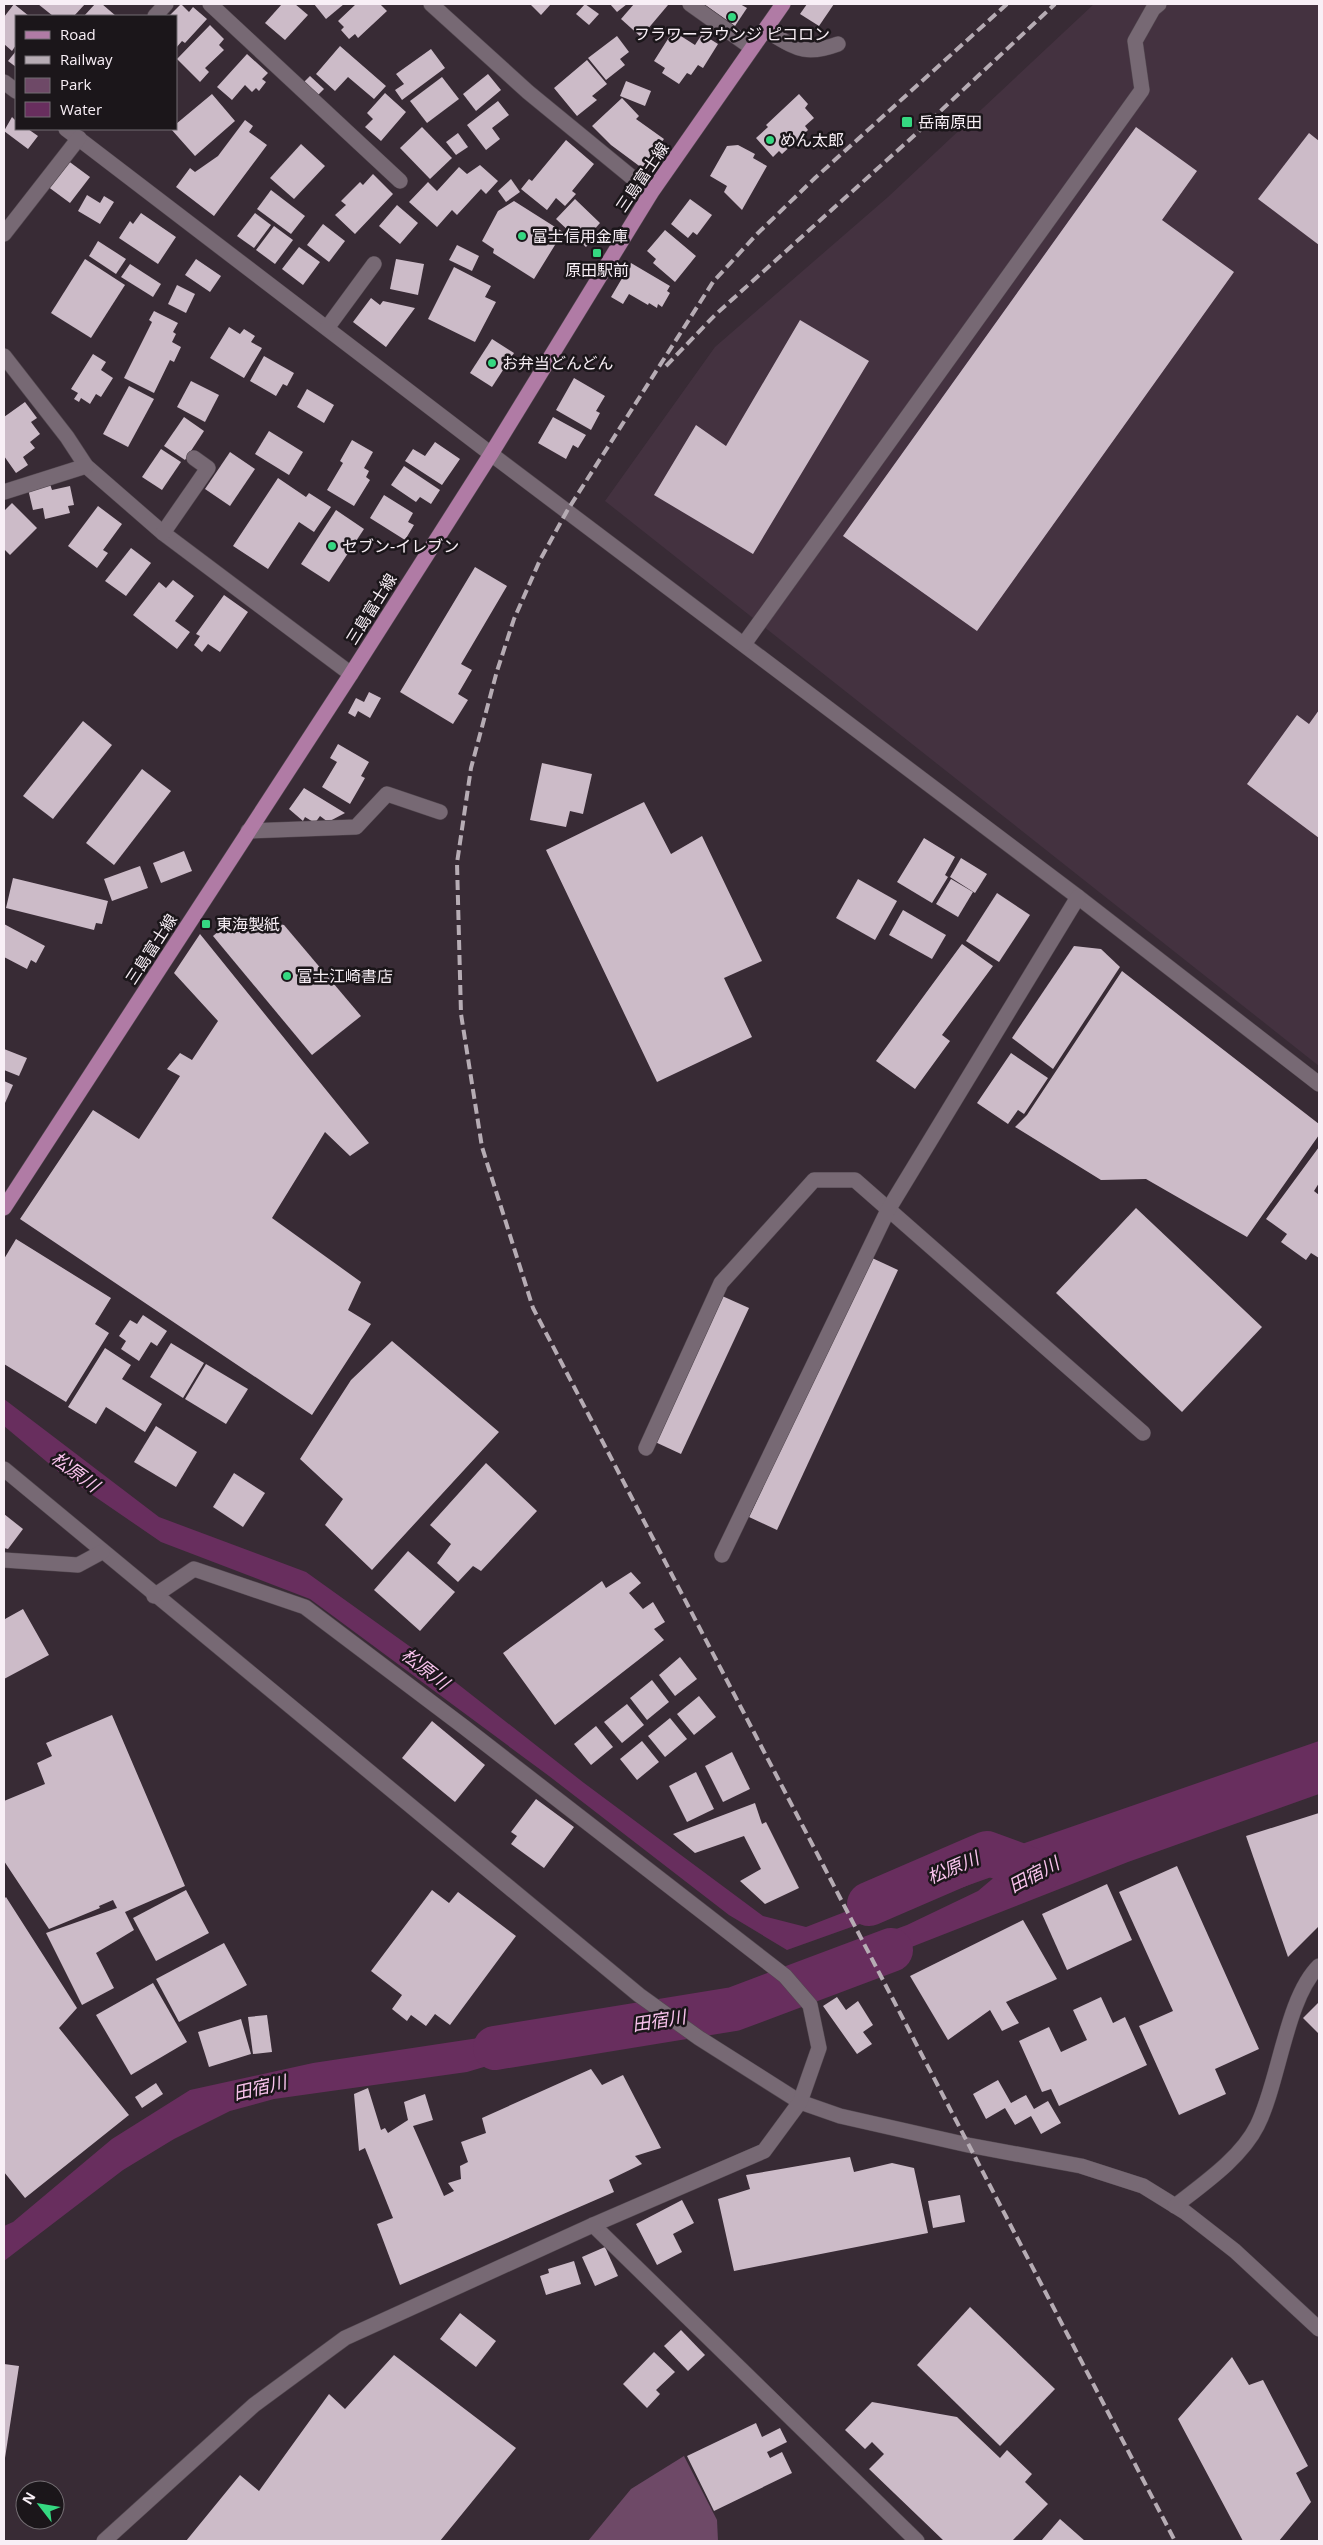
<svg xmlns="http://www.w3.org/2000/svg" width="1323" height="2545" viewBox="0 0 1323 2545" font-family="'Open Sans','Noto Sans JP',sans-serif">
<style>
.built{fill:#443240}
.green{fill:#6e4967}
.water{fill:#682e5e}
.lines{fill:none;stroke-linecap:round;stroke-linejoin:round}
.river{stroke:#682e5e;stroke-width:44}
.building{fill:#ccbbc8}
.minor-casing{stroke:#534850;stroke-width:16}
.major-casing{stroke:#534850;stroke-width:16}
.minor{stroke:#776974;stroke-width:15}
.major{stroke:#b07ba5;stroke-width:15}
.rail{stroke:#b6acb4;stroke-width:4;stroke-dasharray:10 5;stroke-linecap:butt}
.poi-dot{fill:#35d881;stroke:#1b161a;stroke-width:2}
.labels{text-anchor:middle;stroke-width:5;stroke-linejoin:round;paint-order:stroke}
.poi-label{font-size:16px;fill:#f8eff6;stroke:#1b161a;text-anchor:start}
.street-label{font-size:16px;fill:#f8eff6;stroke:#1b161a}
.water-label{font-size:18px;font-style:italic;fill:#f9c3ed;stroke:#1b161a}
</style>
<rect width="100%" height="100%" fill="#382b35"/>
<polygon class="built" points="1094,4 1319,4 1319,1066 605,501 715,347 888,197"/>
<polygon class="green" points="684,2456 717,2520 718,2541 588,2541 631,2489"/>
<g class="water">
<polygon points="4,1399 159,1517 306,1572 412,1648 584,1783 763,1916 806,1927 1010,1848 1319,1741 1319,1794 1128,1862 845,1973 795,1966 907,1925 978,1891 997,1875 787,1950 729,1915 549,1776 310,1599 161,1542 59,1472 4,1426"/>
<polygon points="552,2027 555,2046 467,2072 274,2099 230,2111 174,2139 123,2170 4,2261 4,2226 13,2222 112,2139 190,2090 313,2063"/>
</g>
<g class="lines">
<g class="river">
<polyline points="869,1904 987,1853 1038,1872"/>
<polyline points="495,2048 734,2009 891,1950"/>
</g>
</g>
<g class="building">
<polygon points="14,4 29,16 16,16 16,45 12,51 4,44 4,17"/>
<polygon points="38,4 85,4 74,16 53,16"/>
<polygon points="95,4 102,4 116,16 84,16"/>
<polygon points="181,4 189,12 193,7 207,19 185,43 182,41 176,48 176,16 169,16"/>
<polygon points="282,4 295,4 308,15 285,40 265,23"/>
<polygon points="314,4 344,4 326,19"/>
<polygon points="356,4 380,4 387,11 358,38 355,34 349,39 341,30 344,27 338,21"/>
<polygon points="530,4 551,4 541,15"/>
<polygon points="585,4 599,14 589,25 576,14"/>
<polygon points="610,4 627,4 617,12"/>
<polygon points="634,4 666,4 668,5 641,37 621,19"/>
<polygon points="704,4 740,4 747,8 735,26"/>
<polygon points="807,4 834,4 819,26 800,14"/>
<polygon points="210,25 224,39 219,45 224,50 205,68 209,72 200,82 177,59"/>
<polygon points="673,31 695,45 702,34 718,44 703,68 698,65 691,75 687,73 679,84 662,73 665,68 654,61"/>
<polygon points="617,36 629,52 620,59 625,65 606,80 588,58"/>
<polygon points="340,46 386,86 374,99 348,77 335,91 316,74"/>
<polygon points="431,49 445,68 402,100 395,90 404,84 396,74"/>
<polygon points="16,51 16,67 8,61"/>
<polygon points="247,54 268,73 262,79 266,82 259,91 256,88 252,92 245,85 232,100 217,87"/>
<polygon points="587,60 607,84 592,96 597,100 577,116 554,88"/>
<polygon points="488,74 501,90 476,111 463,94"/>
<polygon points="310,76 324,89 318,95 304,82"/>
<polygon points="442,77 459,99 427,123 410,101"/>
<polygon points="626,81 651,91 645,106 620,96"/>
<polygon points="385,93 406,112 381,141 365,127 373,119 367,113"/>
<polygon points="212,94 235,121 195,156 171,129 176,129 176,124"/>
<polygon points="799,94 808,104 805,108 814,118 805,126 808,130 782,154 779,151 773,157 756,138 768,127 766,125"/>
<polygon points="622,98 639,116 636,119 664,139 642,168 611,145 592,126"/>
<polygon points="498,101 509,115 492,128 500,139 486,150 467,125"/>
<polygon points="12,117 16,121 16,129 28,129 38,136 28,149 4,131"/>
<polygon points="245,120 253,126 249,132 267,145 214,216 176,187 190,168 195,172 218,156"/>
<polygon points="422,127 452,158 430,179 400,148"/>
<polygon points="1136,127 1197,171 1162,220 1234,272 977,631 843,536"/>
<polygon points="458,133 468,147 456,155 446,142"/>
<polygon points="1309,133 1319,141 1319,245 1258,199"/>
<polygon points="566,140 594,164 572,191 576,194 565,206 556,198 547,210 521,189 529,179 532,181"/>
<polygon points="301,144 325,166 294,199 270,178"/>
<polygon points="738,145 755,154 753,158 767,166 742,210 724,192 727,186 710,176 727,146"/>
<polygon points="67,160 90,177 70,203 47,186"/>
<polygon points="480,165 498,181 486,194 481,189 457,215 452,210 437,227 409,202 428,182 437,191 459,167 467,174"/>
<polygon points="373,174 393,194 355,234 335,215 346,205 341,201 360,182 363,185"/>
<polygon points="511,179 520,192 506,202 498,191"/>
<polygon points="271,190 305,216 291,234 257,209"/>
<polygon points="87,195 100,203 104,196 114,202 100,224 78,211"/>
<polygon points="575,199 600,223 593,231 597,234 586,247 556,219"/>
<polygon points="690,199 712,215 697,235 693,232 688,238 671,224"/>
<polygon points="514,201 563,232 534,279 493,253 494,249 482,241 498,211"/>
<polygon points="397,205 418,223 400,244 379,226"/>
<polygon points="141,213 176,237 158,264 119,238 130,221 133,224"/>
<polygon points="255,213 271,225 254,248 237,236"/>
<polygon points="323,224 345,241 329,262 307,245"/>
<polygon points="274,226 293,240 275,264 256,250"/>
<polygon points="665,230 696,256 675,282 653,263 656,259 647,251"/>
<polygon points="98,241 126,259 116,274 89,256"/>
<polygon points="457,245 479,256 472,271 449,260"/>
<polygon points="299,247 320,262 303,285 282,269"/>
<polygon points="85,259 125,285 91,338 51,313"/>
<polygon points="196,259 221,276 210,292 185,275"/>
<polygon points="396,259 424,264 418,295 390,289"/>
<polygon points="631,263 670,286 667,291 670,293 662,307 658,304 657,308 649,303 648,305 629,294 623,304 611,297"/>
<polygon points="130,264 161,284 153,297 121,277"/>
<polygon points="454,267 491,286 485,297 496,302 475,342 428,319"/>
<polygon points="177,285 195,294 186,313 168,304"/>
<polygon points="371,298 380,305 383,301 415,308 386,347 353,322"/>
<polygon points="154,311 178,323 173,332 176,334 172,342 181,347 174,362 170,360 154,393 124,378 152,322 149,320"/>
<polygon points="800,320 869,361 753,554 654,495 696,425 726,446"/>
<polygon points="229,327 240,334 244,329 255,336 251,342 262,348 244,378 210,358"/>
<polygon points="492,339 514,353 492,387 470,373"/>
<polygon points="93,354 106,362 101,370 113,378 101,397 96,394 90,404 81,398 79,402 74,399 78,393 71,389"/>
<polygon points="264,356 294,373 287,386 283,384 276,396 250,381"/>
<polygon points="574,378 605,396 596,411 600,413 591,430 556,410"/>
<polygon points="191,381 219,395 205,422 177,407"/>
<polygon points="129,386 154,399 128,447 103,434"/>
<polygon points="307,389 334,405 324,423 297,407"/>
<polygon points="25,402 37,418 31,422 40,434 30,442 35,448 23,457 28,465 16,473 4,456 4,417"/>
<polygon points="184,417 204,431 185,460 164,446"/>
<polygon points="553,417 586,435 578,448 573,445 566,459 538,443"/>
<polygon points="269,431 303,452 289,475 255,454"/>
<polygon points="352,440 373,452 364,468 369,471 366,477 370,480 354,506 327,490 343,463 340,461"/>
<polygon points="435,442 460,459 442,485 405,461 413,449 425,456"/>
<polygon points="161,449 181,462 162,490 142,477"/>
<polygon points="230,452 255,469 230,506 205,489"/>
<polygon points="404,466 440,490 431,504 420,497 416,502 391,485"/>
<polygon points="278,478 306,497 309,493 331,507 314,532 299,522 268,569 233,546"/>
<polygon points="50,484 52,490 70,486 74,505 68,506 70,513 45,519 43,508 33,510 28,489"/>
<polygon points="384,495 413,513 408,522 414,525 405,540 370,518"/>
<polygon points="12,503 37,528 10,555 4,549 4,511"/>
<polygon points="98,506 122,524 103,550 108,553 97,568 68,546"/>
<polygon points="336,510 364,529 329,582 301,564"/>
<polygon points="131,548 151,563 126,596 105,581"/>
<polygon points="475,567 507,586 461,664 472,670 458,694 468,700 453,724 400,692"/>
<polygon points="173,580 194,596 175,621 190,632 177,649 133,615 159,582 166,588"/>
<polygon points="224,595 248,612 220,652 208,644 202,652 194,645 200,636 196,634"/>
<polygon points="369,692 381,698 370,718 358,711 355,717 348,713 356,698 364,702"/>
<polygon points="1319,710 1319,838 1247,784 1297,715 1309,724"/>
<polygon points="83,721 112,745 53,819 23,796"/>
<polygon points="338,744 369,762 361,776 365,778 350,804 322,787 337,762 330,758"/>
<polygon points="542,763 592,774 583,814 570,811 566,827 530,820"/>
<polygon points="142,769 171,791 114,865 86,843"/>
<polygon points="304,788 345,813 328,822 320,816 315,823 305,817 303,821 289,809"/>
<polygon points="644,802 671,854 702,836 762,961 724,978 752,1037 657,1082 546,850"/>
<polygon points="924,838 955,857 945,875 948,877 932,903 897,882"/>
<polygon points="184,851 192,871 161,883 153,863"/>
<polygon points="961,858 987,874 975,893 950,877"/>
<polygon points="140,866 148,888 112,901 104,879"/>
<polygon points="13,878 108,901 102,924 96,923 94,930 6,908"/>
<polygon points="858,879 897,901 875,940 836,918"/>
<polygon points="951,879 973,892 958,917 936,904"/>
<polygon points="997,893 1030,915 999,962 966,941"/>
<polygon points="903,910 946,935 932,959 889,935"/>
<polygon points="237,916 284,925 361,1016 312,1055 213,936"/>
<polygon points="4,924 45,946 36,963 31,960 27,969 4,957"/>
<polygon points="200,934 369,1143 350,1156 325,1132 272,1218 361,1282 348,1310 371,1324 312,1415 20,1219 93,1110 139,1139 180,1076 167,1069 180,1053 192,1060 218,1021 174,973"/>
<polygon points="962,944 993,966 942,1035 950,1041 915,1089 876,1061"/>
<polygon points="1074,946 1101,949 1120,967 1053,1069 1012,1038"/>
<polygon points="1122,971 1319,1124 1319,1135 1247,1237 1146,1179 1101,1180 1015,1127 1027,1115"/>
<polygon points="4,1049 27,1058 19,1076 4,1070"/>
<polygon points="1011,1053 1048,1078 1024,1114 1018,1110 1008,1124 977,1103"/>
<polygon points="4,1081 13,1085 5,1103 4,1102"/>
<polygon points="1319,1147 1319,1183 1314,1191 1319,1195 1319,1258 1311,1253 1306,1260 1281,1242 1287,1234 1266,1219"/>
<polygon points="1136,1208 1262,1327 1182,1412 1056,1293"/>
<polygon points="16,1239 111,1298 95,1324 109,1333 66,1402 4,1364 4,1259"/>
<polygon points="870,1257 898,1270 777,1530 749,1517"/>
<polygon points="720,1295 749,1308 681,1454 653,1441"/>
<polygon points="143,1315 167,1331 157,1346 151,1342 139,1361 121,1349 126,1341 119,1336 130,1320 137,1324"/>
<polygon points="392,1341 499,1432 372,1570 325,1525 343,1499 300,1459 351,1380"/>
<polygon points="171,1343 204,1363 183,1398 150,1377"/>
<polygon points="105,1348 131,1365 122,1379 162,1404 145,1432 106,1407 96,1424 68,1407"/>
<polygon points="206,1364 248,1389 226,1424 185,1399"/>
<polygon points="156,1426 197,1452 176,1487 134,1462"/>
<polygon points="486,1463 537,1511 481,1571 473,1566 458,1582 437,1563 451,1544 430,1525"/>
<polygon points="234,1473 265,1493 243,1527 213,1507"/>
<polygon points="4,1514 23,1529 8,1549 4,1548"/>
<polygon points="408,1551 455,1592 420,1631 374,1590"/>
<polygon points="631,1572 641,1583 629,1593 643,1609 653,1602 665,1622 654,1629 664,1640 555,1725 503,1653 602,1581 606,1588"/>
<polygon points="23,1609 49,1655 4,1679 4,1616 5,1619"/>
<polygon points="680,1657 697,1679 675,1696 659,1675"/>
<polygon points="652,1680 669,1702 647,1720 630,1698"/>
<polygon points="699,1696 716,1717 694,1735 677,1714"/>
<polygon points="627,1704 644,1725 622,1743 604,1722"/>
<polygon points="112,1715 185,1886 125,1912 134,1930 96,1953 114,1988 82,2005 46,1933 117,1908 113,1900 99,1906 100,1908 49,1929 4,1861 4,1801 45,1784 37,1763 52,1756 46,1743"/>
<polygon points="670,1718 687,1739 665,1757 648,1736"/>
<polygon points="432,1721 485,1765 455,1802 402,1758"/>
<polygon points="596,1726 613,1747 591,1765 574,1744"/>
<polygon points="642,1741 659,1762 637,1780 620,1759"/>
<polygon points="732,1752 750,1789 723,1802 705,1766"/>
<polygon points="696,1772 714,1809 687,1822 669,1786"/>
<polygon points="536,1799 574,1827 544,1868 511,1844 517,1836 511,1832"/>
<polygon points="755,1803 762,1824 766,1822 799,1888 765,1904 740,1881 761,1869 744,1836 695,1853 673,1834"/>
<polygon points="1319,1813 1319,1926 1288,1957 1246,1836"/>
<polygon points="1177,1866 1259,2049 1215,2069 1226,2094 1179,2115 1139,2026 1173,2011 1119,1892"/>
<polygon points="1107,1884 1132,1940 1067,1970 1042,1914"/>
<polygon points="186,1890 209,1933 156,1961 133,1918"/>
<polygon points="432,1890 449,1903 458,1892 516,1936 450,2025 435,2014 426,2026 411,2015 407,2021 392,2009 402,1995 371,1971"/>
<polygon points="6,1897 77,2008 59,2028 129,2115 25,2198 4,2172 4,1899"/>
<polygon points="1023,1920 1057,1979 1006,2002 1019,2023 1002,2031 990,2010 948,2040 910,1976"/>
<polygon points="224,1943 247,1985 179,2022 156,1979"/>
<polygon points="153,1983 187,2042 131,2075 96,2015"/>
<polygon points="837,1997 846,2010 858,2001 873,2025 863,2032 872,2044 857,2054 823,2006"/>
<polygon points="1101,1997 1113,2023 1125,2017 1147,2065 1059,2106 1051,2089 1042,2092 1019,2041 1049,2027 1061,2052 1087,2040 1073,2010"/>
<polygon points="1319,2002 1319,2034 1303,2018"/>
<polygon points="267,2015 272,2052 253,2054 248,2017"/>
<polygon points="241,2019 251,2054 209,2067 198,2032"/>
<polygon points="591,2069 602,2085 623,2075 661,2148 635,2156 642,2164 609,2180 614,2192 400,2285 377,2224 393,2218 365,2148 359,2151 354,2094 368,2088 381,2130 385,2128 388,2133 408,2120 404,2102 425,2094 433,2120 413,2126 444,2196 454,2191 448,2183 461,2179 460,2166 468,2162 461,2142 486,2133 482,2118"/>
<polygon points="998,2080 1011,2103 1026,2095 1034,2109 1048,2101 1061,2123 1041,2134 1031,2116 1015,2125 1005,2108 986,2119 973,2094"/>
<polygon points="156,2083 163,2094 142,2108 135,2097"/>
<polygon points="850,2157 854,2172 892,2163 914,2168 928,2233 734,2271 718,2199 750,2189 746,2175"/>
<polygon points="960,2195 965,2222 933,2228 928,2201"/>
<polygon points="682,2200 694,2223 673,2234 682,2252 657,2265 636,2224"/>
<polygon points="605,2247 618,2276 595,2286 582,2257"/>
<polygon points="574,2261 581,2284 546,2295 540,2276 549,2273 548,2269"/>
<polygon points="970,2307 1055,2389 1000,2446 917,2365"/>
<polygon points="460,2313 496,2341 476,2367 440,2339"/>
<polygon points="681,2330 705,2355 688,2371 664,2346"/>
<polygon points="654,2352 675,2372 656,2390 660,2394 647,2408 623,2384"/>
<polygon points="394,2355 516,2448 440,2541 186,2541 240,2475 259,2491 329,2394 345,2409"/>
<polygon points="1232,2357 1249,2385 1263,2380 1308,2466 1296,2473 1311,2502 1279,2541 1243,2541 1178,2419"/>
<polygon points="4,2364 19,2366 5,2458 4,2458"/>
<polygon points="872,2402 957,2417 1000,2458 1007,2450 1032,2474 1025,2482 1048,2504 1012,2541 944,2541 869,2469 884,2454 872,2442 865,2449 845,2430"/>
<polygon points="756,2423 762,2437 780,2428 787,2442 767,2452 770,2458 782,2452 792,2473 714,2511 687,2456"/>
<polygon points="1060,2519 1085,2541 1041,2541"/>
</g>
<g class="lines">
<defs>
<g id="minor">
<polyline points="210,4 400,181"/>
<polyline points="431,4 528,92 651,193"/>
<polyline points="690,4 752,48"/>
<polyline points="155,16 166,4"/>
<path d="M765 30C795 47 803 57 838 44"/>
<polyline points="4,82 16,91"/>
<polyline points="66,129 491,454 1078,897 1319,1084"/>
<polyline points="4,234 79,138"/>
<polyline points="327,328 374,264"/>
<polyline points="4,356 67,437 86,466 163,533 351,674"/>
<polyline points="4,492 86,466"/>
<polyline points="163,533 208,468 194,458"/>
<polyline points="744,644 1142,90 1135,41 1153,9 1159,4"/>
<polyline points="248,831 356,827 387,794 440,812"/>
<polyline points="646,1448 721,1283 814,1180 855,1180 1143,1433"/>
<polyline points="4,1469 639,1995 699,2038 800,2102 840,2116 968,2145 1081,2166 1143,2186 1185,2212 1235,2251 1319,2329"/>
<polyline points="722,1555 888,1210 1078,897"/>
<polyline points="4,1560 78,1565 102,1552"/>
<path d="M1175 2206C1203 2184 1241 2158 1257 2126 1279 2083 1286 1998 1319 1966"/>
<polyline points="593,2225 917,2541"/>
<polyline points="104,2541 254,2405 345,2338 593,2225 764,2151 800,2102 819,2048 810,2005 785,1976 464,1727 305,1607 194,1569 154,1596"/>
</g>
<polyline id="major" points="4,1208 351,674 491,454 651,193 783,4"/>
</defs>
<use href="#minor" class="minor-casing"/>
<use href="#major" class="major-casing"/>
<use href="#minor" class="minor"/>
<use href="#major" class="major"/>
<g class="rail">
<polyline points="1007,4 815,178 757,234 713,282 567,511 540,560 514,619 497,671 471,768 457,863 461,1014 482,1147 533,1308 1175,2541"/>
<polyline points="666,366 715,315 917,133 1055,4"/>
</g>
</g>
<g class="poi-dot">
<circle cx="732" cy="17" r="5"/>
<rect x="901" y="116" width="12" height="12" rx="2.5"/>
<circle cx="770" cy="140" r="5"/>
<circle cx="522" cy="236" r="5"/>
<rect x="592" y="248" width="10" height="10" rx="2.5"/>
<circle cx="492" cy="363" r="5"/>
<circle cx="332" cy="546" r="5"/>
<rect x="201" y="919" width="10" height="10" rx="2.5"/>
<circle cx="287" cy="976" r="5"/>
</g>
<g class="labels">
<g class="poi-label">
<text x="732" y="40" text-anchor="middle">フラワーラウンジ ピコロン</text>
<text x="918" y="128">岳南原田</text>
<text x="780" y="146">めん太郎</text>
<text x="532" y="242">富士信用金庫</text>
<text x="597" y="276" text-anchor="middle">原田駅前</text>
<text x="502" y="369">お弁当どんどん</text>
<text x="342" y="552">セブン-イレブン</text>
<text x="216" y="930">東海製紙</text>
<text x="297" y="982">富士江崎書店</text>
</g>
<g class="street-label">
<text transform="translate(642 177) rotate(-56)" y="6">三島富士線</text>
<text transform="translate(371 609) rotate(-58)" y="6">三島富士線</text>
<text transform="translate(151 949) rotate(-57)" y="6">三島富士線</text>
</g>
<g class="water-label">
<text transform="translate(75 1472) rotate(36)" y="6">松原川</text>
<text transform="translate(425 1669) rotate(38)" y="6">松原川</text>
<text transform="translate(953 1868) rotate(-23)" y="6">松原川</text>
<text transform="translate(1034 1875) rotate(-28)" y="6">田宿川</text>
<text transform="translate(659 2021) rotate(-9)" y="6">田宿川</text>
<text transform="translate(260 2088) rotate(-13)" y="6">田宿川</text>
</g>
</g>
<rect width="1323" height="2545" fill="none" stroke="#f8eff6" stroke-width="10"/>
<rect x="15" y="15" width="162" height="115" fill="#1b161a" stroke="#736d72"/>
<rect x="25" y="31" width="25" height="8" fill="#b07ba5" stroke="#736d72"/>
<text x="60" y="40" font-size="15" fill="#f8eff6">Road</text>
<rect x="25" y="56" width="25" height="8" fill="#b6acb4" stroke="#736d72"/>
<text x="60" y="65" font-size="15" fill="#f8eff6">Railway</text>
<rect x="25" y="78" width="25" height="15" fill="#6e4967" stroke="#736d72"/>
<text x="60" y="90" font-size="15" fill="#f8eff6">Park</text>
<rect x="25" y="102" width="25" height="15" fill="#682e5e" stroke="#736d72"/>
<text x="60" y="115" font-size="15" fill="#f8eff6">Water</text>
<g transform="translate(40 2505) rotate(301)"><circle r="24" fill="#1b161a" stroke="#736d72"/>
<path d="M0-4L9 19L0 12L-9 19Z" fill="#35d881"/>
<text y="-8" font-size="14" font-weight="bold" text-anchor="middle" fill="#f8eff6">N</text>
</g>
</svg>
